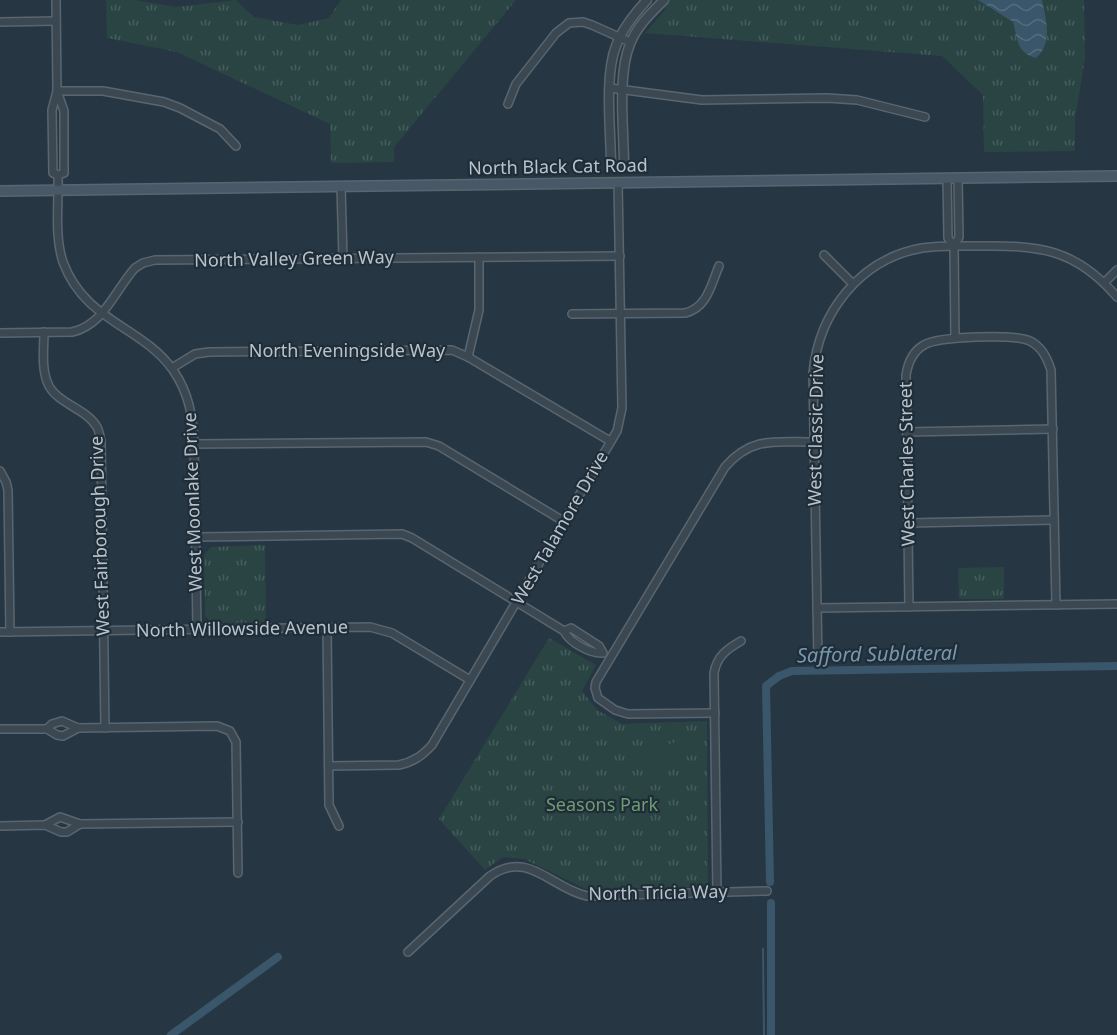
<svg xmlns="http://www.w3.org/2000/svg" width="1117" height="1035" viewBox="0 0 1117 1035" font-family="'Noto Sans',sans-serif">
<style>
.grass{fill:url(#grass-tufts)}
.garden{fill:#294443}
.water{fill:url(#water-waves)}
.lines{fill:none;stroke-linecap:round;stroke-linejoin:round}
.stream{stroke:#3a566a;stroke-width:2}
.canal{stroke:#3a566a;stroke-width:8}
.minor-casing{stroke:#596670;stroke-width:10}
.tertiary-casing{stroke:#596670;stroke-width:11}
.secondary-casing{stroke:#596670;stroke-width:12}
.minor{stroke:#3b4852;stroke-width:7}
.tertiary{stroke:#3b4852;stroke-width:8}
.secondary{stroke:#495866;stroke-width:9}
.labels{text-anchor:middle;stroke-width:4.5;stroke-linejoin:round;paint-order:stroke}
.street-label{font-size:18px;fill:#b8c3cc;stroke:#1f2d38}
.park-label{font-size:18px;fill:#6f9d72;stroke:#1f2d38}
.water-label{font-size:20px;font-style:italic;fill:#7898af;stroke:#1f2d38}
</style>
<defs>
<pattern id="grass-tufts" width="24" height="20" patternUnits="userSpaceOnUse" patternTransform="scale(1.5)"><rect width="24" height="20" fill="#294443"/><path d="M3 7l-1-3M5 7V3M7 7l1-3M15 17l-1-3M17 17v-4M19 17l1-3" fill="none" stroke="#465d5d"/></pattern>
<pattern id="water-waves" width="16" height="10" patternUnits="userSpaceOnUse" patternTransform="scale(1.5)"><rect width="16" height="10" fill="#3a566a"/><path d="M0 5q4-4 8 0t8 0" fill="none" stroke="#546d7e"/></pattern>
</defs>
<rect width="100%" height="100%" fill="#263743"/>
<g class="grass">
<polygon points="106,0 134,0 176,7 236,0 254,17 298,25 329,18 341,0 516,0 394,147 394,162 331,163 330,124 177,52 107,38"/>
<polygon points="654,0 1084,0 1085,58 1075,119 1075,151 984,152 983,95 942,56 645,33 666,9"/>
<polygon points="265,545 266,622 212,623 205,616 204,555 211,547"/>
<polygon points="1004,567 1004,599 959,599 958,568"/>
<polygon points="549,638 596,665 582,691 597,710 622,724 707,721 708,887 586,889 524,859 503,857 485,870 439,819"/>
</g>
<polygon class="garden" points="690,737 693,755 675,759 657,768 648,755 664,746"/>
<path class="water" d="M978 0H1042C1046 19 1053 44 1036 58 1016 53 1018 39 1013 22Z"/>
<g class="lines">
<polyline class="stream" points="763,949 764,1035"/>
<g class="canal">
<polyline points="770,882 766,686 779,676 792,671 1117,666"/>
<polyline points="771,903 771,1035"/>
<polyline points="171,1035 278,957"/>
</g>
<defs>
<g id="minor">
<polyline points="56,0 57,91 52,110 53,173 58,175 64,173 64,111 57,91"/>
<polyline points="0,22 56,21"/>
<polyline points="610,88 702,100 827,98 857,100 925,117"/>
<polyline points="57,91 103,91 164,102 180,108 220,129 236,146"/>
<polyline points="508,104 516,84 556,33 569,23 583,22 592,25 630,42"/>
<path d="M58 175C59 204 54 235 63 262 85 322 142 326 173 370 189 393 193 417 194 444L197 629"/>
<polyline points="947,179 948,238 954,246"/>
<polyline points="341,186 343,258"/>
<polyline points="824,255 853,284"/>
<polyline points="1104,283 1117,270"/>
<path d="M572 314 685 313C707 308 711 285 719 266"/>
<path d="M44 332C44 348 41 368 48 384 57 404 86 408 97 427 99 431 100 437 101 441L105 728"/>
<path d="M0 333 72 332C104 325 115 290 135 268L143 263 155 260 620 256"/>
<polyline points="955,338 954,246 959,237 958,179"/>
<polyline points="468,357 479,310 479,257"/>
<polyline points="172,368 195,354 209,352 452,350 468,357 610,441"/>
<polyline points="907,432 1053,429"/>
<polyline points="194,444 426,442 439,446 563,521"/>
<polyline points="0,471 6,482 8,490 10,632"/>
<polyline points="908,523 1054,520"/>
<path d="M196 537 402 534 412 538 564 631C569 642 590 654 603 653L599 646 571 628 564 631"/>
<path d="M909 607 906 375C908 363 913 351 924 345 939 336 1014 334 1030 341 1042 347 1047 358 1051 370L1056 605"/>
<polyline points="817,608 1117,604"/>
<polyline points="327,628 329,805 339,826"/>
<polyline points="0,632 370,627 392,633 470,680"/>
<path d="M818 661 813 373C819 312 860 259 922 248 940 245 959 246 977 246 1038 245 1075 248 1117 297"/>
<path d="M715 713 628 714 615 710 598 698 595 688 596 682 725 467C752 436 776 442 814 442"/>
<polyline points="0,729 47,729 57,735 63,736 78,728"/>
<polyline points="47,729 52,724 62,721 78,728 217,726 230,731 236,742 238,873"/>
<path d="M329 766 399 765C413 762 422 756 432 745L617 431 622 408 618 183"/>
<polyline points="45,825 60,817 80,824 238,822"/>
<polyline points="0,826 45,825 61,832 67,832 80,824"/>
<path d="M717 893 714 673C717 656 727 649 741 641"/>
<path d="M408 952 490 876C529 849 550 888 587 896L767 891"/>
</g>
<path id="tertiary" d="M647 0C635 13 622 29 616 46 604 76 611 132 611 165L618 168 624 165C624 131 617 75 630 44 637 26 651 13 664 0"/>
<polyline id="secondary" points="0,191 1117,176"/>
</defs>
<use href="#minor" class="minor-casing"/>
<use href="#tertiary" class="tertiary-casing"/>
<use href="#secondary" class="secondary-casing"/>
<use href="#minor" class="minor"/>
<use href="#tertiary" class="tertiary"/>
<use href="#secondary" class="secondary"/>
</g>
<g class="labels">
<g class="street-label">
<text transform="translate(558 167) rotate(-1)" y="6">North Black Cat Road</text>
<text transform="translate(294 259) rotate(-1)" y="6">North Valley Green Way</text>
<text x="347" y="357">North Eveningside Way</text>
<text transform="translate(816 430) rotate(-89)" y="6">West Classic Drive</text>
<text transform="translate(907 464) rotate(-91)" y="6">West Charles Street</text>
<text transform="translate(193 502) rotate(-92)" y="6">West Moonlake Drive</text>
<text transform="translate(560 528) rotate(-60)" y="6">West Talamore Drive</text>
<text transform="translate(100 536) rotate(-92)" y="6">West Fairborough Drive</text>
<text transform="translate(242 629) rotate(-1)" y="6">North Willowside Avenue</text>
<text transform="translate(658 893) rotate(-1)" y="6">North Tricia Way</text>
</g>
<g class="park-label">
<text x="602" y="811">Seasons Park</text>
</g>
<g class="water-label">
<text transform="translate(877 654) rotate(-1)" y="7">Safford Sublateral</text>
</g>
</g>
</svg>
